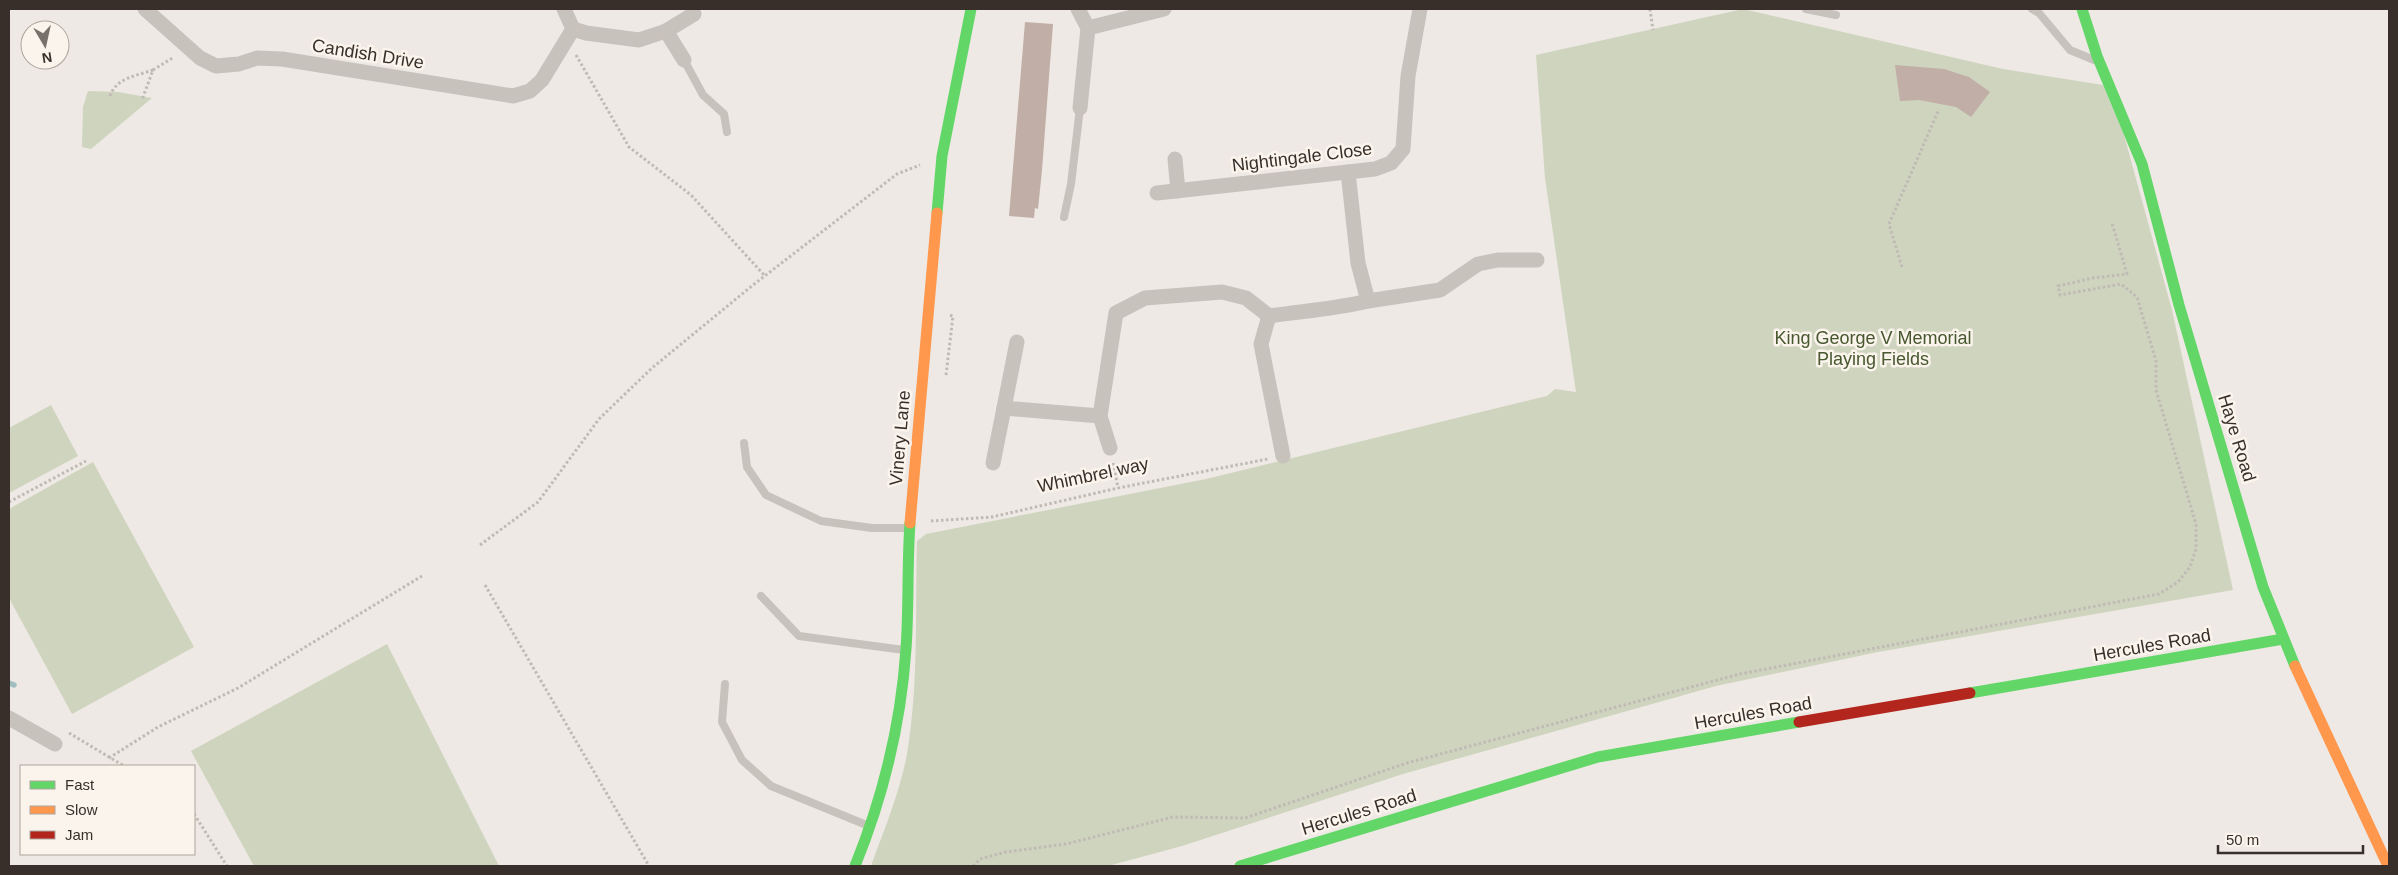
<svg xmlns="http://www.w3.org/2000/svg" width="2398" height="875" viewBox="0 0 2398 875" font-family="Arial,sans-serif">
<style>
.green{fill:#cfd4be}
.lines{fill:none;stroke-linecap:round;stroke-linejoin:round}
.stream{stroke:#a0bec0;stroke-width:5.5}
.building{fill:#c1aea6}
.path{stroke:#c0bab5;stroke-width:3;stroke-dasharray:2.5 2.5;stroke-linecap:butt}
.lane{stroke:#c8c2bc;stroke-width:8}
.street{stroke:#c8c2bc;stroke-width:15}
.fast{stroke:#63d668;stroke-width:11}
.slow{stroke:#ff974d;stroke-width:11}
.jam{stroke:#b3261e;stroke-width:11}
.labels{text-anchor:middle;stroke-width:5;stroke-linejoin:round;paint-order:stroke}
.street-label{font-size:18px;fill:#392f2a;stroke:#faf4ec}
.park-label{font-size:18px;fill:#47572e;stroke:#faf4ec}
</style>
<rect width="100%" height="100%" fill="#eee9e4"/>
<g class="green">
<path d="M1743 9 2003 69 2103 85 2124 135 2172 310 2233 590 1878 652 1716 686 1403 774 1182 846 1108 866H871C884 830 900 792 907 754 919 683 915 612 917 541L926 534 1206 479 1547 396 1555 389 1576 392 1545 178 1536 55Z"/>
<polygon points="88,91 118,92 152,98 91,149 82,147 83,107"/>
<polygon points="51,405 78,456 9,493 9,428"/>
<polygon points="93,462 194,647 72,714 9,598 9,509"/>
<polygon points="387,644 499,866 254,866 191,751"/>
</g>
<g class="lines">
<polyline class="stream" points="9,683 14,685"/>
</g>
<g class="building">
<polygon points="1025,22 1053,24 1042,170 1038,209 1035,208 1034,218 1009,216"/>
<polygon points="1895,65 1944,69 1969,77 1990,92 1971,117 1956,107 1919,100 1900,101"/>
</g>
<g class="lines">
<g class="path">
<polyline points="1650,9 1653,30"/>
<polyline points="576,55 629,147 691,195 765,276"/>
<polyline points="153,70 174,57"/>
<path d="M110 96C116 78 136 76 153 70L142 100"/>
<polyline points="1902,267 1889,224 1939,109"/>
<polyline points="946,375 953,316 949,315"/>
<polyline points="1113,463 1118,488"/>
<polyline points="9,502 86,461"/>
<polyline points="931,521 992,517 1118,488 1268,459"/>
<polyline points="480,545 538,502 599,419 652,368 753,285 897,174 920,165"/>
<polyline points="485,585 649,866"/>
<polyline points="69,733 124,766"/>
<polyline points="109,758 158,727 238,688 422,576"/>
<polyline points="194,814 227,866"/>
<polyline points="973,866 980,859 1006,852 1066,844 1173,817 1245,818 1407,763 1740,674 2159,594 2178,582 2190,567 2196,549 2196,524 2156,390 2156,361 2137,297 2121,284 2060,295 2058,286 2093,278 2127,274 2112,223"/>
</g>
<g class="lane">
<polyline points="1806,9 1836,15"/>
<polyline points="2032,9 2039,13 2070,50 2094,60"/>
<polyline points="684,60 703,95 724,114 727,132"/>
<polyline points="1064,217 1071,184 1080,108"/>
<polyline points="744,443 747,467 766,495 821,521 872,528 908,528"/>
<polyline points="761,596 799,636 904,650"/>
<polyline points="725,684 722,722 742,760 771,786 869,826"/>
</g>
<g class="street">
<polyline points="145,9 200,58 216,66 239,64 257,58 282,59 513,96 530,91 542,80 573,29 586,33 639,40 666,31"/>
<polyline points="564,9 573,29"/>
<polyline points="1078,9 1088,28"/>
<polyline points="684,60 666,31 694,14"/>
<polyline points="1080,108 1088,28 1164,9"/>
<polyline points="1175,159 1178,191"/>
<polyline points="1157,193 1375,169 1391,163 1403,149 1408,76 1420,9"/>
<polyline points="1368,301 1440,290 1478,264 1498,260 1537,260"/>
<polyline points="1269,316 1261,344 1283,456"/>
<polyline points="1017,342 1004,408 1100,416"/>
<path d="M1110 448 1100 416 1116 313 1145 298 1222 292 1246 298 1269 316C1303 311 1335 309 1368 301L1358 263 1348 172"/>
<polyline points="993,463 1004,408"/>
<polyline points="9,718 55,744"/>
</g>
<g class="fast">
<polyline points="2082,9 2097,56 2142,164 2179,305 2263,587 2295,666"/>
<polyline points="937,213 942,156 971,9"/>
<polyline points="1970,693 2283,639"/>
<path d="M855 866C883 797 901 723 906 649 909 607 907 565 910 523"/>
<polyline points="1240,866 1598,757 1799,722"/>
</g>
<g class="slow">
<polyline points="910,523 937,213"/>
<polyline points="2295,666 2388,866"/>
</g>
<polyline class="jam" points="1799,722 1970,693"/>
</g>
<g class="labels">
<g class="street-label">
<text transform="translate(368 54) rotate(9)" y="6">Candish Drive</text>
<text transform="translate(1302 157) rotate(-7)" y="6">Nightingale Close</text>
<text transform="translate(900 438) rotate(-85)" y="6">Vinery Lane</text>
<text transform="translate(2237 438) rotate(73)" y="6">Haye Road</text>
<text transform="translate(1093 475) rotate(-12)" y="6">Whimbrel way</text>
<text transform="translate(2152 645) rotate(-10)" y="6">Hercules Road</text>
<text transform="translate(1753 713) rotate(-10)" y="6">Hercules Road</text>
<text transform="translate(1359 812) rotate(-17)" y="6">Hercules Road</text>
</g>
<g class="park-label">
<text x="1873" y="344">King George V Memorial<tspan x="1873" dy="21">Playing Fields</tspan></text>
</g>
</g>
<rect width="2398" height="875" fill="none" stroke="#392f2a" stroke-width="20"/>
<rect x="20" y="765" width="175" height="90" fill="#faf4ec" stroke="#ada59e"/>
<rect x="30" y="781" width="25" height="8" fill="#63d668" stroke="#ada59e"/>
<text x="65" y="790" font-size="15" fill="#392f2a">Fast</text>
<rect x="30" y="806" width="25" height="8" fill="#ff974d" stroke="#ada59e"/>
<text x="65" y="815" font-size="15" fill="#392f2a">Slow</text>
<rect x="30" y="831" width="25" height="8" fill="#b3261e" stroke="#ada59e"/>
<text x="65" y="840" font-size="15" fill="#392f2a">Jam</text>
<g transform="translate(45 45) rotate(171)"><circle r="24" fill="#faf4ec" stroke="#ada59e"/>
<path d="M0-4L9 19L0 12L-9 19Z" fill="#78706b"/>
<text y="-8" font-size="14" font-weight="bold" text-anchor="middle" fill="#392f2a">N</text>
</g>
<path d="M2218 845v8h145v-8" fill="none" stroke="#392f2a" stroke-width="2.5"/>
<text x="2226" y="845" font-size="15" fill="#392f2a" stroke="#faf4ec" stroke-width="4" paint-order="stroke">50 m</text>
</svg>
